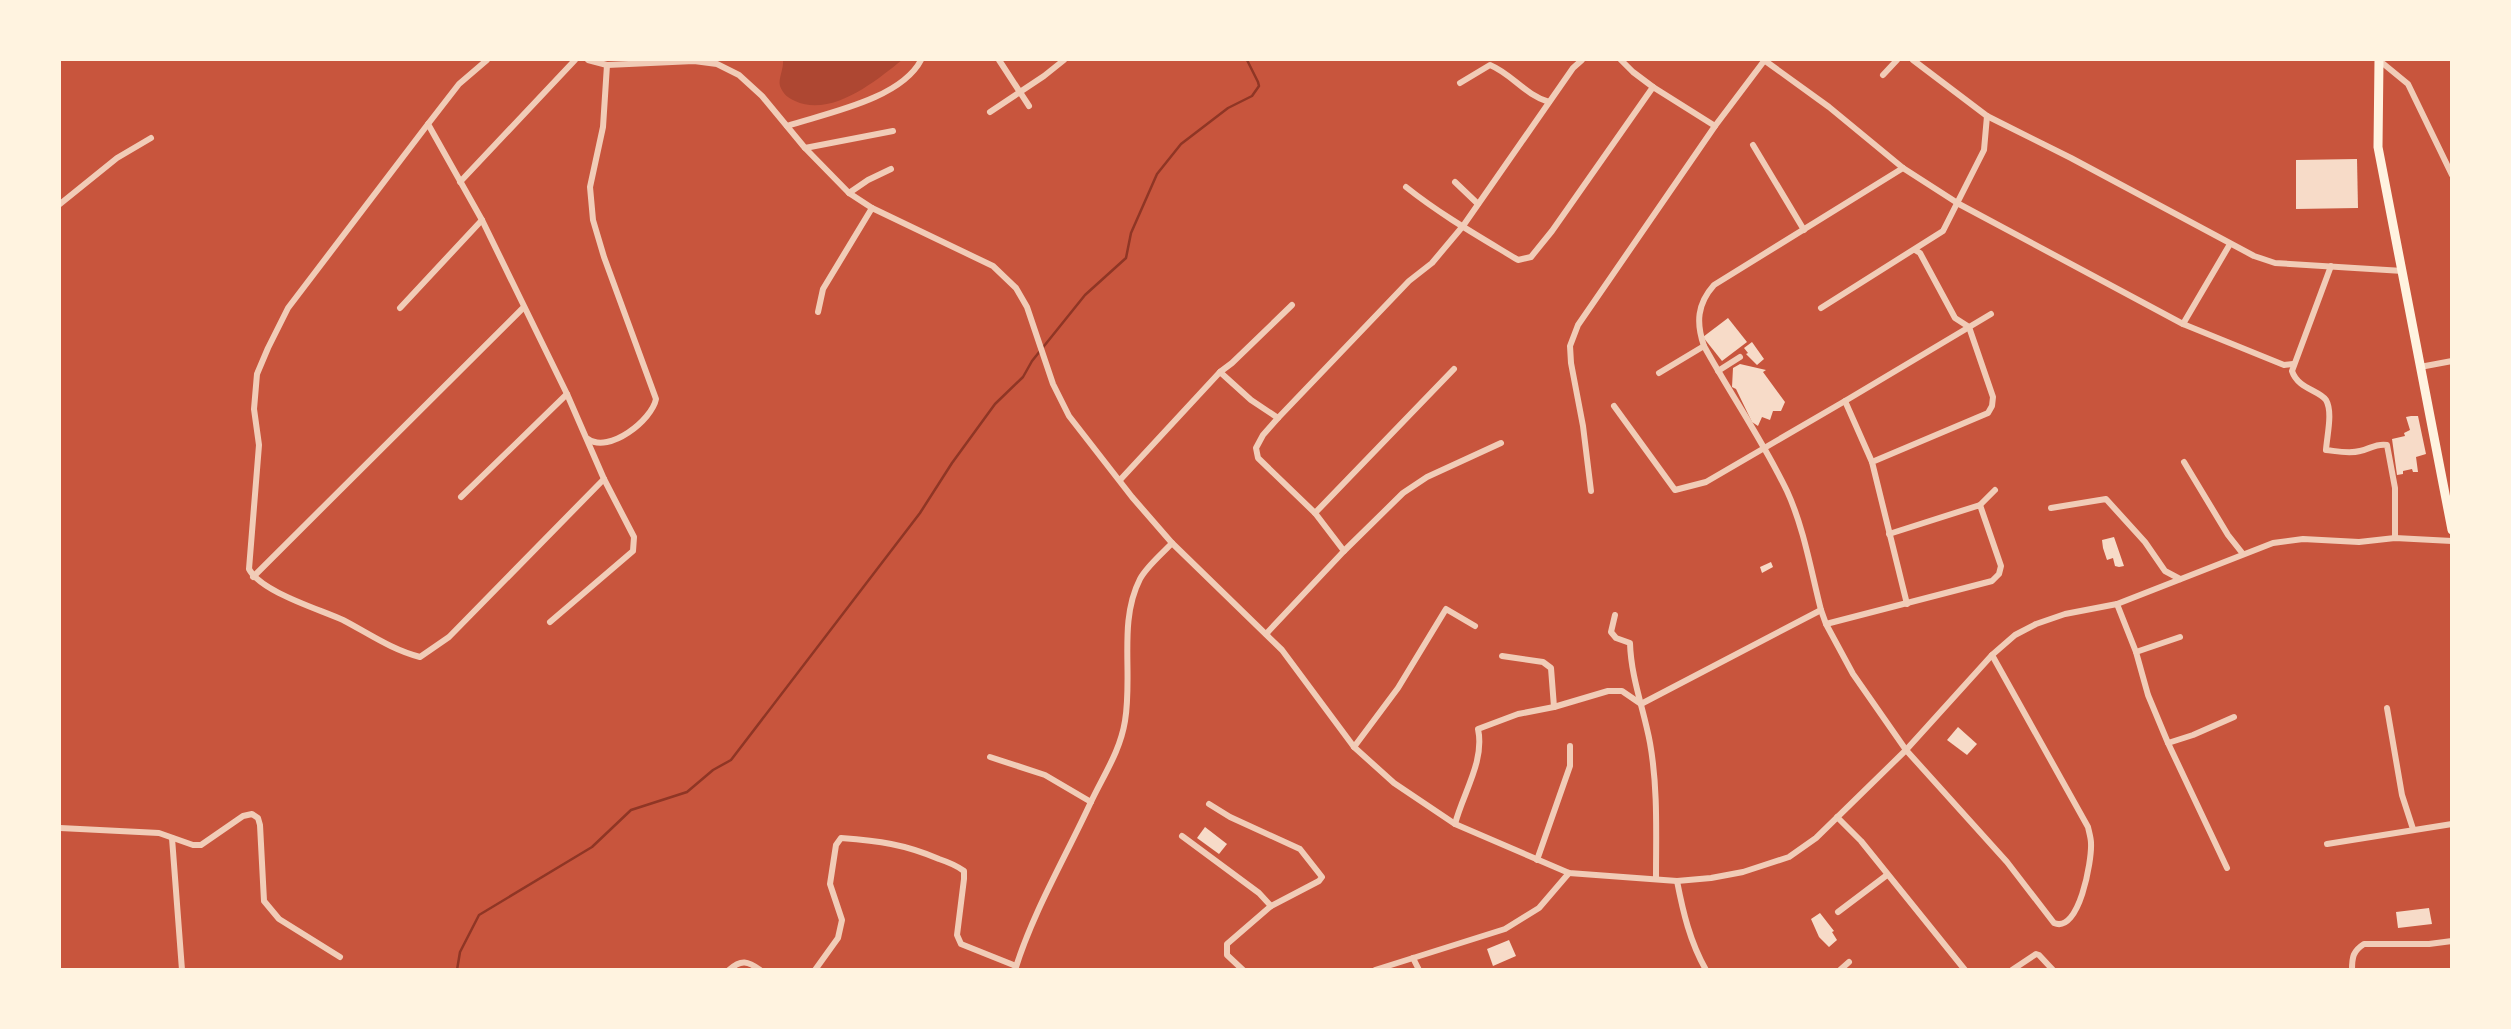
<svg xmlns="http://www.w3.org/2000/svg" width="2511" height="1029" viewBox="0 0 2511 1029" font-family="'Titillium Web',sans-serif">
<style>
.green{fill:#ae4732}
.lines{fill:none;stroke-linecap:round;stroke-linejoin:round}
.stream{stroke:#8f3625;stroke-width:2.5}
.building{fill:#f7dbc8}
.minor{stroke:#f1ccb7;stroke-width:6}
.secondary{stroke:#fff3e0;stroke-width:9}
</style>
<rect width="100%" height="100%" fill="#c8553d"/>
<path class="green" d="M783 60H902C876 81 831 118 795 101 788 98 783 94 780 86 778 78 784 69 783 60Z"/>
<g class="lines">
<polyline class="stream" points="457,970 460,952 479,915 592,847 631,810 687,792 713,770 731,760 920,513 952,463 995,404 1023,377 1032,361 1085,295 1126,258 1131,233 1157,174 1181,144 1228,108 1252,96 1259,86 1258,82 1247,60"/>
</g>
<g class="building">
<polygon points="2357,159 2358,208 2296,209 2296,160"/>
<polygon points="1728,318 1747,342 1722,361 1703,337"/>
<polygon points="1752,342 1764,359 1757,365 1746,354 1748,353 1744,348"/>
<polygon points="1740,364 1766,370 1763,372 1785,402 1781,411 1773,411 1770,420 1762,417 1758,426 1752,422 1736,389 1732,387 1733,368"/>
<polygon points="2411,416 2418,416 2426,454 2416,457 2418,472 2413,472 2412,469 2403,471 2403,474 2397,475 2392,439 2405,436 2404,433 2410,430 2406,417"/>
<polygon points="2114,537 2124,566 2119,567 2115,566 2113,558 2107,560 2103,548 2102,540"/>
<polygon points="1771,562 1773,567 1762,573 1760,567"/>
<polygon points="1958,727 1977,744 1967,755 1947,740"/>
<polygon points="1205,827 1227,844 1219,854 1197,838"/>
<polygon points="2429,908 2432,924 2398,928 2396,912"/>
<polygon points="1820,913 1834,931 1832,932 1837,940 1829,947 1819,937 1811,919"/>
<polygon points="1509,940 1516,956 1493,966 1487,949"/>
</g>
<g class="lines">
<g class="minor">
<polyline points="487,60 459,84 428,124 482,220 567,394 604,479 634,537 633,551 550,622"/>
<polyline points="588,60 607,65 694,61 717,64 739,75 762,96 805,148 849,193 872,208 993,266 1016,288 1027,307 1053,384 1069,416 1132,497 1172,543 1282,650 1354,747 1394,783 1455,824 1569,873 1677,881 1711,878 1743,872 1789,857 1816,838 1906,750 1992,655 2015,635 2036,624 2065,614 2117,604 2273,543 2303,539 2359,542 2395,538 2452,541"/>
<polyline points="999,60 1029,106"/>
<polyline points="1621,60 1633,72 1653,87"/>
<polyline points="1764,60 1829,107 1903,168 1959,204 2183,324 2284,365 2293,364"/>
<polyline points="1913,60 1987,116 2071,158 2254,256 2275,263 2403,271"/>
<polyline points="2380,61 2408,84 2452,175"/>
<polyline points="1883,75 1897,60"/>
<path d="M1460 83 1490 65C1512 74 1525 95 1549 102"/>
<polyline points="990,112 1044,76 1064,60"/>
<path d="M428 124 288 308 268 348 257 374 254 409 259 445 249 569C261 592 319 609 343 620 368 633 392 650 420 657L449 637 604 479"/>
<path d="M787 126C827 113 901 99 921 60"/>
<polyline points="1753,145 1804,230"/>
<polyline points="805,148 893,131"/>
<polyline points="460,182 575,60"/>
<polyline points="1455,182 1478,204"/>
<path d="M1406 187C1441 215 1480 237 1518 260L1531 257 1552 231 1653 87 1715 126"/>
<polyline points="849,193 868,180 891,169"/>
<polyline points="60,204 117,158 151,138"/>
<path d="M2331 266 2292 371C2298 389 2319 390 2326 400 2333 412 2327 435 2326 450 2336 451 2349 454 2360 451 2370 449 2376 443 2387 445L2395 488V538"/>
<polyline points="400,308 482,220"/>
<polyline points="1821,308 1943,231 1984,150 1987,116"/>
<polyline points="818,312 823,289 872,208"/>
<polyline points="2183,324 2230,244"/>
<path d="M1704 346C1696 323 1697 304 1714 285L1903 168"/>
<polyline points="2420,367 2452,361"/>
<polyline points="1718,371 1740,357"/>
<polyline points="1220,372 1251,400 1278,418 1263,435 1256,448 1258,458 1315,513 1344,551 1266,634"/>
<path d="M1659 373 1704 346C1731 395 1763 441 1787 491 1804 528 1811 571 1821 610L1826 624 1853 674 1906 750 2007 862 2054 923C2079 934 2092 861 2091 843 2091 838 2089 832 2088 827L1992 655"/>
<polyline points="1614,406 1675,490 1706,482 1845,401"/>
<polyline points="1278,418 1409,281 1432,263 1463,226 1573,68 1582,60"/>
<path d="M588 439C609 454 652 420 656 399L604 257 593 220 590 187 603 127 607 65"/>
<polyline points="1872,462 1845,401 1991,314"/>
<polyline points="2184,462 2228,535 2243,554"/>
<polyline points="1120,480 1220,372 1232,363 1292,305"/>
<polyline points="1591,491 1583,426 1571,363 1570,346 1578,325 1715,126 1764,61"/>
<polyline points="461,497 567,394"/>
<polyline points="1980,505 1995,490"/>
<polyline points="2051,508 2106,499 2145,542 2165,571 2180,579"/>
<polyline points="1315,513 1454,369"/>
<polyline points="1344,551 1403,493 1427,477 1501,443"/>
<polyline points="253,577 524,307"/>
<polyline points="1907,604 1872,462 1988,413 1992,406 1993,397 1969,327 1955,318 1920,253 1915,250"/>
<polyline points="2117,604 2136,652 2148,695 2168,743 2227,868"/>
<path d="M1615 615 1611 632 1616 638 1630 643C1631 678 1644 710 1650 743 1658 788 1656 833 1656 878"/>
<polyline points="1826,624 1992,581 1999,574 2001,566 1980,505 1889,534"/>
<polyline points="2136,652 2180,637"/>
<polyline points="1502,656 1543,662 1551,668 1554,707"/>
<polyline points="2387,708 2402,795 2413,829"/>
<polyline points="2168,743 2193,735 2234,717"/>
<polyline points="1354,747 1398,688 1446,609 1475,626"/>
<polyline points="990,757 1045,775 1091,802"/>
<polyline points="1209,804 1230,817 1300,849 1322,877 1319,881 1271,906 1227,944 1227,955 1243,970"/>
<polyline points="1837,817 1861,841 1965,970"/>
<path d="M1455 824C1463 793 1485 761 1478 729L1518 714 1554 707 1608 691H1622L1641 704 1821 610"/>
<polyline points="60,828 159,833 193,845 201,845 243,816 252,814 258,818 260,825 264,901 279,919 340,957"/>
<polyline points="1182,836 1259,893 1271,906"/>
<polyline points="172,838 182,970"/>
<polyline points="2327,844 2452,824"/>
<polyline points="1537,860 1570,766 1570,746"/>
<path d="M1677 881C1683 912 1690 942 1706 970"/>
<polyline points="1838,912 1887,875"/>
<polyline points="1413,958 1419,970"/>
<path d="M729 970C741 959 748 961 760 970"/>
<path d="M815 970 838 938 842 920 830 884 836 845 841 838C879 841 904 844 939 859 948 862 956 865 964 871V879L957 935 961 944 1016 966"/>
<path d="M1015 970C1033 912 1065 858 1090 804 1103 776 1120 752 1125 721 1133 674 1118 622 1140 579 1147 566 1162 554 1172 543"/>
<polyline points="1375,970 1505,929 1539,908 1569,873"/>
<polyline points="1840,970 1849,962"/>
<polyline points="2012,970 2036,954 2039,955 2053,970"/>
<path d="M2352 970C2352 957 2353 951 2364 944H2429L2452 941"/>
</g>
<polyline class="secondary" points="2379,60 2378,147 2452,530"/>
</g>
<rect width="2511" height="1029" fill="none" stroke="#fff3e0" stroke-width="122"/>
</svg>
